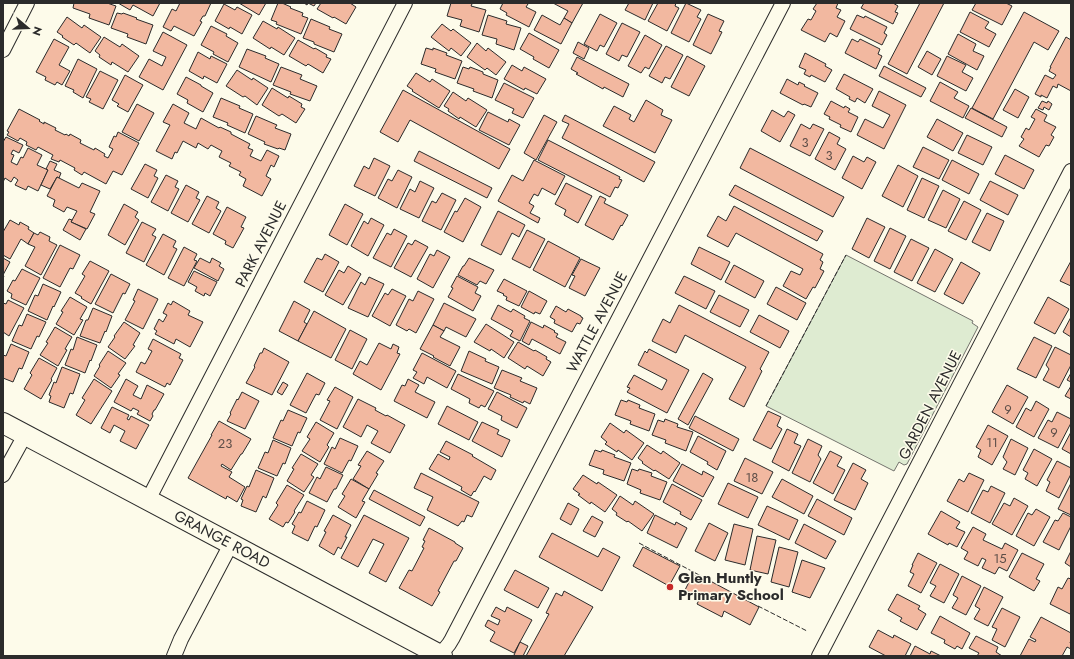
<svg xmlns="http://www.w3.org/2000/svg" width="1074" height="659" viewBox="0 0 1074 659" font-family="Jost,sans-serif">
<style>
.green{fill:#deebd1;stroke:#74746e}
.building{fill:#f2b8a0;stroke:#2b2b2b}
.lines{fill:none;stroke-linecap:round;stroke-linejoin:round}
.street-casing{stroke:#2b2b2b;stroke-width:16}
.secondary-casing{stroke:#2b2b2b;stroke-width:22}
.street{stroke:#fdfbea;stroke-width:14}
.secondary{stroke:#fdfbea;stroke-width:20}
.fence{stroke:#2b2b2b;stroke-width:1;stroke-dasharray:5 2;stroke-linecap:butt}
.poi-dot{fill:#c62828;stroke:#fdfbea;stroke-width:1.5}
.labels{text-anchor:middle;stroke-width:3;stroke-linejoin:round;paint-order:stroke}
.number-label{font-size:13px;fill:#5d4e48}
.street-label{font-size:15px;fill:#2b2b2b;stroke:#fdfbea}
.poi-label{font-size:15px;font-weight:bold;fill:#2b2b2b;stroke:#fdfbea;text-anchor:start}
</style>
<rect width="100%" height="100%" fill="#fdfbea"/>
<polygon class="green" points="846,255 973,321 972,323 978,327 907,464 904,465 899,462 894,471 766,406"/>
<g class="building">
<polygon points="74,3 107,3 116,6 109,25 89,18 90,14 73,8"/>
<polygon points="118,3 160,3 153,16 133,5 130,10"/>
<polygon points="180,3 211,3 205,16 203,16 200,21 202,22 194,36 174,26 171,31 163,27 172,9 176,11"/>
<polygon points="239,3 266,3 259,15"/>
<polygon points="278,3 282,3 291,7 290,8 303,13 302,16 308,18 301,34 276,24 277,22 271,20"/>
<polygon points="304,3 316,3 314,6 308,3 307,5"/>
<polygon points="321,3 350,3 356,7 346,24 334,17 333,18 317,9"/>
<polygon points="451,3 470,3 472,4 471,6 486,10 479,32 460,26 462,20 447,16"/>
<polygon points="503,3 525,3 528,4 526,7 536,12 529,27 506,15 507,13 500,9"/>
<polygon points="553,3 583,3 572,23 564,18 568,11"/>
<polygon points="629,3 653,3 645,20 625,10"/>
<polygon points="658,3 676,3 675,6 679,8 667,31 648,21"/>
<polygon points="686,3 701,10 697,17 701,19 689,42 671,33"/>
<polygon points="817,3 838,3 836,8 841,10 837,17 845,21 837,37 830,33 825,42 801,30 808,19 811,20 816,11 813,9"/>
<polygon points="864,3 893,3 898,6 895,12 898,13 893,24 861,8"/>
<polygon points="920,3 944,3 907,74 888,64"/>
<polygon points="976,3 1006,3 1012,6 1002,25 972,10"/>
<polygon points="224,4 235,10 237,7 252,15 242,34 230,27 229,29 215,21"/>
<polygon points="970,12 989,22 985,28 996,34 989,47 960,32"/>
<polygon points="1024,12 1059,31 1048,50 1034,42 993,119 972,108"/>
<polygon points="117,13 122,14 123,13 137,18 136,19 153,25 146,44 127,37 128,34 111,28"/>
<polygon points="600,14 617,23 604,47 600,45 597,51 584,44"/>
<polygon points="708,14 724,21 719,31 722,32 711,54 693,45"/>
<polygon points="488,15 507,21 506,24 521,28 514,50 496,44 497,39 482,35"/>
<polygon points="542,15 560,25 564,18 572,23 561,44 534,30"/>
<polygon points="857,15 864,18 865,16 887,27 884,33 887,35 882,45 850,29"/>
<polygon points="67,17 82,28 84,25 101,37 90,53 76,43 74,45 62,37 63,36 57,32"/>
<polygon points="311,19 330,27 329,29 342,34 334,52 314,44 314,42 303,38"/>
<polygon points="263,21 277,29 278,27 295,38 284,55 271,47 270,49 253,38"/>
<polygon points="622,23 640,32 627,57 622,55 619,61 606,54"/>
<polygon points="442,24 451,31 453,29 471,43 461,56 451,48 449,51 431,37"/>
<polygon points="211,26 227,34 226,36 238,43 228,62 213,54 214,52 201,45"/>
<polygon points="163,32 187,45 163,90 139,77 149,59 162,66 166,57 153,51"/>
<polygon points="529,33 559,50 549,68 533,59 534,57 520,49"/>
<polygon points="958,34 976,44 973,51 984,56 977,70 948,54"/>
<polygon points="645,35 662,45 649,69 645,67 641,73 628,66"/>
<polygon points="104,37 120,47 122,44 139,56 128,72 112,62 111,65 99,57 100,55 95,51"/>
<polygon points="1066,37 1071,40 1071,91 1058,84 1057,88 1053,86 1047,98 1041,95 1041,97 1035,94 1045,75 1053,79 1056,75 1049,71 1051,67 1050,67"/>
<polygon points="54,39 69,47 59,65 70,71 62,85 57,82 55,85 45,80 46,77 36,72"/>
<polygon points="852,39 858,42 860,39 880,49 878,54 882,56 876,69 845,53"/>
<polygon points="298,40 314,49 315,48 327,55 326,57 331,59 323,73 308,64 306,66 289,56"/>
<polygon points="578,42 589,48 584,59 573,53"/>
<polygon points="477,43 486,51 488,48 506,62 496,75 487,68 485,70 467,57"/>
<polygon points="666,46 683,55 670,79 665,77 662,83 649,76"/>
<polygon points="426,48 433,50 433,48 447,53 446,55 462,61 455,79 435,72 436,69 421,64"/>
<polygon points="247,49 266,56 265,58 279,64 271,82 239,67"/>
<polygon points="927,51 941,59 932,75 918,67"/>
<polygon points="198,52 210,59 211,56 227,64 217,83 204,76 203,79 189,71"/>
<polygon points="805,53 826,64 825,66 832,70 825,82 811,75 810,77 804,74 806,70 799,67"/>
<polygon points="687,56 705,66 689,96 671,87"/>
<polygon points="947,56 966,65 962,72 973,78 966,91 937,76"/>
<polygon points="577,57 629,84 623,97 604,87 603,89 576,74 578,73 571,69"/>
<polygon points="78,59 97,69 83,98 73,92 74,90 65,86"/>
<polygon points="512,65 522,71 524,67 546,79 537,94 525,88 524,90 504,79"/>
<polygon points="884,66 926,88 921,97 879,76"/>
<polygon points="281,67 302,75 300,79 317,86 310,101 290,94 291,92 273,85"/>
<polygon points="463,67 469,69 470,67 483,72 483,74 498,80 492,98 473,91 474,89 457,83"/>
<polygon points="237,70 252,80 253,78 268,88 257,105 245,96 243,97 226,86"/>
<polygon points="100,71 118,80 103,109 89,102 91,99 86,97"/>
<polygon points="416,73 430,82 432,79 450,91 439,108 412,91 413,90 407,86"/>
<polygon points="844,74 873,89 865,103 857,98 855,102 849,99 850,97 836,89"/>
<polygon points="125,75 143,85 128,112 117,106 119,104 112,100"/>
<polygon points="186,77 201,85 201,86 213,93 203,112 187,103 188,100 177,94"/>
<polygon points="787,79 798,85 799,82 805,85 804,86 818,93 811,107 804,104 803,105 780,93"/>
<polygon points="940,82 958,92 954,98 969,106 963,118 930,101"/>
<polygon points="504,83 534,98 523,118 512,113 514,109 495,100"/>
<polygon points="272,88 288,98 289,96 302,104 301,107 305,109 296,123 282,114 279,116 262,105"/>
<polygon points="1015,89 1029,97 1018,118 1003,110"/>
<polygon points="403,90 510,149 499,169 410,120 398,142 380,132"/>
<polygon points="879,91 906,105 884,149 857,135 865,119 883,128 890,115 872,106"/>
<polygon points="453,92 466,101 468,98 487,110 476,127 460,117 459,119 448,111 449,109 444,106"/>
<polygon points="221,98 240,106 239,108 253,114 245,133 227,125 228,123 213,117"/>
<polygon points="646,100 663,110 661,115 672,120 655,153 603,126 614,106 631,115 629,119 634,122"/>
<polygon points="831,101 844,108 845,106 850,109 848,112 858,117 851,132 840,127 841,125 829,119 830,117 824,114"/>
<polygon points="1042,101 1047,103 1048,101 1052,104 1049,110 1044,107 1043,110 1038,108"/>
<polygon points="137,104 154,113 139,141 122,132"/>
<polygon points="173,104 189,113 184,123 196,129 201,118 219,128 220,127 231,132 231,134 250,144 248,148 253,150 250,156 261,161 267,150 279,156 274,167 271,165 266,176 271,179 262,196 243,186 246,179 239,175 241,172 229,166 231,163 219,157 222,151 211,145 208,149 198,143 196,148 183,141 177,153 175,152 172,159 156,151 170,125 163,122"/>
<polygon points="971,108 1007,127 1002,137 965,118"/>
<polygon points="19,109 40,120 39,121 44,124 44,122 56,128 55,130 65,135 66,134 69,136 70,134 81,140 80,143 94,150 95,148 105,154 104,156 108,158 113,149 109,147 114,136 116,137 118,132 139,143 122,175 113,171 106,184 84,172 82,175 74,170 75,168 60,160 59,162 51,159 53,155 38,147 36,150 26,145 27,142 20,138 18,141 7,135 9,132 7,131"/>
<polygon points="1036,109 1047,115 1044,121 1056,127 1051,135 1054,137 1049,146 1046,145 1039,157 1019,146 1024,139 1021,137 1026,128 1029,130 1035,119 1031,117"/>
<polygon points="772,110 784,117 788,111 795,115 780,142 761,131"/>
<polygon points="488,112 508,122 509,119 520,125 509,145 479,130"/>
<polygon points="544,115 557,122 536,160 524,153"/>
<polygon points="565,115 655,162 644,182 562,138 569,124 562,121"/>
<polygon points="256,116 277,125 275,128 291,134 285,150 279,148 278,149 264,144 265,142 248,134"/>
<polygon points="937,119 963,133 953,151 927,137"/>
<polygon points="801,124 810,129 813,124 824,129 810,156 790,146"/>
<polygon points="829,132 840,138 837,144 846,149 835,170 815,159"/>
<polygon points="967,135 992,147 983,165 958,153"/>
<polygon points="6,137 23,145 19,153 13,150 11,154 14,155 11,162 17,165 21,157 23,158 28,148 42,155 37,165 48,170 38,191 28,186 26,190 15,185 18,180 14,177 11,182 5,178 3,182 3,142"/>
<polygon points="548,140 620,177 619,179 622,180 618,188 615,187 610,197 538,160"/>
<polygon points="923,147 949,160 939,179 913,167"/>
<polygon points="750,148 844,197 833,217 740,168"/>
<polygon points="419,151 492,188 487,198 414,161"/>
<polygon points="1005,155 1034,170 1024,189 995,174"/>
<polygon points="853,156 864,162 867,157 876,162 862,189 842,178"/>
<polygon points="374,158 390,166 375,196 354,186 364,166 369,169"/>
<polygon points="534,160 565,176 555,195 542,188 538,196 534,194 529,203 534,206 530,213 540,218 538,223 498,201 512,175 523,181"/>
<polygon points="952,160 979,174 969,194 942,180"/>
<polygon points="50,161 57,164 54,170 61,173 59,178 57,177 50,189 41,185 48,170 46,169"/>
<polygon points="145,164 157,170 154,176 158,178 148,198 131,189"/>
<polygon points="898,165 918,176 903,207 882,196"/>
<polygon points="398,170 412,177 397,208 378,198 388,179 392,181"/>
<polygon points="166,175 178,181 175,187 179,189 168,211 151,202"/>
<polygon points="57,177 79,188 82,183 100,191 90,212 95,214 87,229 71,222 77,211 67,207 64,212 53,206 55,200 47,196"/>
<polygon points="922,178 939,186 924,218 907,210"/>
<polygon points="420,181 434,188 419,218 400,209 410,189 415,192"/>
<polygon points="990,181 1018,195 1008,215 980,200"/>
<polygon points="566,183 592,196 578,223 564,215 566,210 555,204"/>
<polygon points="186,185 199,192 196,198 200,200 188,222 171,213"/>
<polygon points="735,185 823,231 817,241 729,195"/>
<polygon points="943,190 960,199 946,228 928,220"/>
<polygon points="442,193 456,200 441,230 422,221 432,201 436,203"/>
<polygon points="207,196 219,202 216,208 221,211 209,233 192,224"/>
<polygon points="600,196 606,199 604,203 628,215 622,226 621,225 613,240 585,225"/>
<polygon points="465,198 481,207 463,242 444,232 455,211 457,212"/>
<polygon points="964,201 981,210 966,240 948,231"/>
<polygon points="124,204 138,212 135,217 139,220 125,245 108,235"/>
<polygon points="345,204 363,214 347,245 329,235"/>
<polygon points="734,206 823,254 820,260 823,262 820,269 824,271 815,288 813,287 806,299 783,286 791,271 800,275 803,269 736,233 728,247 707,236 718,216 726,221"/>
<polygon points="227,207 246,217 241,227 244,228 233,248 225,244 226,241 213,234"/>
<polygon points="498,211 525,225 519,237 512,233 501,255 481,245"/>
<polygon points="987,213 1004,221 990,251 972,242"/>
<polygon points="371,218 384,225 368,256 351,246 364,221 368,224"/>
<polygon points="867,218 885,227 869,258 852,249"/>
<polygon points="69,219 72,220 71,222 86,229 80,240 63,230"/>
<polygon points="10,220 19,225 20,222 29,227 28,229 34,233 28,244 21,239 10,259 3,255 3,232"/>
<polygon points="142,222 156,229 152,235 156,237 144,262 126,253"/>
<polygon points="890,228 906,236 890,269 874,261"/>
<polygon points="394,229 407,236 391,267 373,258 387,233 391,235"/>
<polygon points="527,230 545,239 530,268 512,259"/>
<polygon points="40,232 50,237 49,241 57,245 41,275 25,266 35,247 28,244 34,233 38,235"/>
<polygon points="163,234 176,241 173,247 177,249 164,275 146,265"/>
<polygon points="911,239 929,248 912,281 894,272"/>
<polygon points="415,240 428,247 411,277 394,268 408,243 412,245"/>
<polygon points="548,241 580,258 565,287 533,270"/>
<polygon points="60,245 80,255 73,269 70,268 60,287 43,278"/>
<polygon points="184,247 197,254 194,260 197,261 184,286 168,278"/>
<polygon points="699,247 730,262 721,280 691,264"/>
<polygon points="935,249 953,259 935,292 917,283"/>
<polygon points="437,250 450,257 433,288 417,279 430,254 434,256"/>
<polygon points="325,254 339,262 323,292 304,282 317,258 322,260"/>
<polygon points="3,258 10,262 3,275 4,276 3,278"/>
<polygon points="200,258 210,263 212,258 221,263 219,266 224,269 218,281 194,268"/>
<polygon points="469,258 494,270 486,284 480,281 477,285 458,275 463,266 464,266"/>
<polygon points="581,259 600,268 585,296 569,288 575,276 572,275"/>
<polygon points="90,261 109,271 91,304 81,298 82,297 75,293 85,276 82,274"/>
<polygon points="1071,261 1071,286 1060,281"/>
<polygon points="961,262 980,273 963,304 944,294"/>
<polygon points="734,265 764,281 755,298 725,282"/>
<polygon points="348,266 361,274 343,305 325,295 339,270 344,273"/>
<polygon points="22,269 40,278 26,305 11,298 12,294 7,291 13,280 15,281"/>
<polygon points="194,271 217,282 210,296 205,293 204,296 195,291 197,287 188,282"/>
<polygon points="111,274 130,284 125,294 123,293 113,313 95,304"/>
<polygon points="457,276 478,287 475,293 481,296 473,311 448,297 453,288 451,287"/>
<polygon points="684,276 715,291 706,309 675,293"/>
<polygon points="369,277 384,284 368,317 348,308 361,282 365,285"/>
<polygon points="504,279 527,291 519,306 506,300 507,297 503,295 504,294 497,291"/>
<polygon points="43,284 61,292 54,307 53,306 47,320 28,311 35,295 38,296"/>
<polygon points="776,287 806,303 797,320 767,304"/>
<polygon points="138,289 158,299 143,329 125,320 135,301 133,300"/>
<polygon points="392,289 406,296 390,326 372,316 385,293 388,295"/>
<polygon points="418,291 434,299 416,333 409,329 407,331 396,325 409,299 413,301"/>
<polygon points="529,291 547,301 540,314 535,312 534,314 521,307"/>
<polygon points="719,295 749,310 740,327 710,312"/>
<polygon points="70,297 87,307 80,319 83,320 74,335 56,324 63,312 61,311"/>
<polygon points="1048,297 1069,309 1055,334 1034,323"/>
<polygon points="8,300 24,308 9,336 3,332 3,303 6,304"/>
<polygon points="173,301 190,311 188,315 203,322 190,347 176,339 174,344 155,334 157,331 154,329 159,319 163,322 167,315 163,313 168,303 171,305"/>
<polygon points="294,301 310,310 304,322 307,324 298,341 279,331"/>
<polygon points="444,303 476,319 466,337 446,327 444,331 433,325"/>
<polygon points="498,305 511,312 513,309 525,316 524,318 530,321 520,341 510,336 513,331 491,319"/>
<polygon points="679,305 769,352 760,369 762,371 744,407 729,399 746,367 685,335 676,353 652,341 663,319 670,323"/>
<polygon points="556,306 566,312 568,309 581,316 581,317 583,318 580,324 577,323 572,332 554,323 555,320 550,317"/>
<polygon points="93,308 112,316 106,332 105,331 100,343 80,336 86,320 88,320"/>
<polygon points="314,311 346,329 331,358 298,341"/>
<polygon points="27,314 46,322 39,337 37,336 31,349 12,341 19,325 22,326"/>
<polygon points="759,315 789,331 780,348 750,332"/>
<polygon points="1071,317 1071,337 1063,332"/>
<polygon points="124,322 140,333 133,345 135,346 125,359 108,347 115,337 114,336"/>
<polygon points="531,322 543,328 544,325 555,331 554,332 558,334 556,337 566,342 560,354 532,339 529,345 522,341"/>
<polygon points="486,324 514,342 504,358 491,349 490,351 474,342"/>
<polygon points="433,325 444,331 440,337 460,347 450,366 433,357 434,356 420,349"/>
<polygon points="55,327 72,337 65,349 67,350 58,366 40,355 48,343 46,342"/>
<polygon points="350,330 367,339 352,369 335,360"/>
<polygon points="77,337 97,345 91,361 90,360 85,373 65,365 71,349 73,350"/>
<polygon points="1034,337 1052,346 1036,378 1017,369"/>
<polygon points="153,339 181,354 179,358 183,360 170,385 167,383 165,387 136,372 141,362 145,364 152,351 148,349"/>
<polygon points="518,342 534,351 535,350 547,357 546,359 551,362 543,376 527,366 525,369 508,358"/>
<polygon points="379,343 391,349 393,344 399,347 397,353 400,354 381,390 353,374 360,361 367,365"/>
<polygon points="11,344 29,352 22,369 19,368 13,382 3,378 3,355 6,356"/>
<polygon points="1055,347 1071,355 1071,365 1059,388 1043,380 1049,369 1046,365"/>
<polygon points="264,348 289,362 272,395 246,383 255,367 254,366 260,353 262,353"/>
<polygon points="649,349 689,370 667,413 627,392 630,388 627,387 634,375 662,390 667,380 638,365 645,351 647,353"/>
<polygon points="108,351 126,363 118,374 120,375 111,388 94,376 100,366 99,365"/>
<polygon points="469,351 486,359 485,361 499,367 492,384 461,371"/>
<polygon points="422,353 456,371 447,388 427,377 424,384 413,378 417,372 413,370"/>
<polygon points="39,358 57,368 51,379 52,380 41,399 24,389 32,375 30,373"/>
<polygon points="62,367 80,374 73,394 70,393 64,408 49,402 51,396 49,395 54,382 56,383"/>
<polygon points="502,370 522,378 520,381 537,388 530,404 524,401 523,403 510,397 511,395 494,388"/>
<polygon points="307,373 325,383 319,395 316,394 306,413 290,405"/>
<polygon points="703,373 713,379 688,425 678,419"/>
<polygon points="1071,373 1071,382 1067,380"/>
<polygon points="458,374 494,391 485,407 481,405 479,408 469,403 470,399 451,389"/>
<polygon points="94,379 112,391 91,424 76,415 85,400 82,398"/>
<polygon points="126,379 138,386 133,395 141,399 147,385 164,394 155,410 154,410 152,414 153,416 150,421 137,414 139,411 133,408 131,411 114,402"/>
<polygon points="408,379 419,385 415,392 435,402 427,418 394,401 402,385 405,386"/>
<polygon points="283,382 288,385 282,395 277,392"/>
<polygon points="1007,385 1028,397 1013,424 992,412"/>
<polygon points="1071,386 1071,399 1065,396"/>
<polygon points="335,387 353,397 337,429 320,420 330,401 327,400"/>
<polygon points="242,392 259,401 245,429 227,421 231,414 230,413 237,399 238,400"/>
<polygon points="497,392 527,408 517,428 501,420 502,416 488,409"/>
<polygon points="358,399 376,408 375,410 386,416 387,415 405,425 390,453 371,443 378,431 367,425 361,437 343,427"/>
<polygon points="621,400 627,402 628,400 640,405 639,408 655,414 649,431 630,424 631,421 615,415"/>
<polygon points="1036,401 1049,409 1034,437 1016,427 1026,408 1031,411"/>
<polygon points="447,406 478,422 469,440 438,424"/>
<polygon points="112,407 129,415 127,419 129,420 131,416 149,425 136,449 120,441 125,431 114,425 110,433 101,428"/>
<polygon points="288,410 307,418 300,433 298,432 292,446 273,438 281,420 283,421"/>
<polygon points="768,411 781,417 777,426 782,429 771,449 753,440"/>
<polygon points="1057,412 1071,419 1071,423 1058,448 1038,438 1048,420 1052,422"/>
<polygon points="695,416 739,439 733,451 689,428"/>
<polygon points="665,419 678,424 677,427 693,432 686,451 665,443 666,440 652,435 658,420 664,422"/>
<polygon points="219,421 251,439 242,454 241,454 231,470 222,464 221,466 232,472 229,477 245,487 237,502 227,496 226,499 188,478 212,435 211,435"/>
<polygon points="316,422 334,433 327,445 329,447 320,462 302,451 310,439 307,437"/>
<polygon points="482,422 499,430 497,434 510,440 502,457 472,441"/>
<polygon points="610,423 624,433 626,430 644,443 632,460 618,450 617,452 605,444 607,442 601,437"/>
<polygon points="988,425 1008,436 992,465 978,457 981,450 976,447"/>
<polygon points="787,429 798,434 794,443 801,446 789,471 772,462"/>
<polygon points="1071,432 1071,454 1062,449"/>
<polygon points="698,436 726,451 717,470 707,464 708,462 690,452"/>
<polygon points="340,438 358,446 351,461 349,460 342,473 324,464 332,447 335,449"/>
<polygon points="808,439 822,446 818,455 821,459 810,482 792,473"/>
<polygon points="1011,439 1028,448 1015,475 1003,469 1007,462 1003,457"/>
<polygon points="273,440 291,448 285,464 283,463 277,476 258,468 265,452 268,453"/>
<polygon points="446,441 473,455 472,456 496,470 491,480 484,476 475,492 474,491 471,496 461,490 462,487 429,469 438,454 449,460 450,457 440,452"/>
<polygon points="647,445 661,454 663,451 680,463 669,479 655,470 654,471 642,463 643,462 638,458"/>
<polygon points="1034,449 1052,459 1037,486 1025,479 1028,473 1023,470"/>
<polygon points="595,450 601,452 602,450 615,455 614,457 631,463 624,481 603,474 604,470 589,465"/>
<polygon points="367,451 384,461 376,473 378,474 369,489 353,479 361,466 358,465"/>
<polygon points="830,451 842,457 837,466 845,470 833,494 813,483"/>
<polygon points="301,454 318,464 311,475 314,477 304,492 287,481 294,469 292,468"/>
<polygon points="745,458 773,472 762,494 734,481"/>
<polygon points="1057,461 1071,468 1071,474 1059,498 1046,491 1050,482 1047,480"/>
<polygon points="853,463 866,470 861,479 868,483 855,510 834,500"/>
<polygon points="682,464 702,475 703,471 714,477 703,497 673,481"/>
<polygon points="326,467 343,475 336,489 334,489 327,502 309,493 317,477 320,479"/>
<polygon points="632,469 638,471 639,469 652,473 651,476 667,482 660,500 640,493 641,490 627,484"/>
<polygon points="256,470 274,478 266,498 263,496 256,512 241,506 243,500 241,499 247,486 249,487"/>
<polygon points="421,473 479,502 472,517 467,515 464,522 462,521 458,526 427,510 433,497 414,488"/>
<polygon points="969,473 984,480 968,512 947,501 959,479 964,482"/>
<polygon points="583,475 597,484 598,482 617,495 605,512 591,502 590,504 578,495 580,494 573,489"/>
<polygon points="351,479 369,489 362,501 365,502 356,518 338,507 345,496 342,494"/>
<polygon points="782,479 813,496 804,514 772,497"/>
<polygon points="728,483 758,497 748,518 718,504"/>
<polygon points="1071,483 1071,515 1058,509"/>
<polygon points="672,484 702,500 691,520 680,514 681,512 663,502"/>
<polygon points="287,485 304,495 294,511 295,512 288,523 286,522 283,527 269,519 278,505 276,503"/>
<polygon points="991,486 1005,493 990,523 971,513 983,490 988,492"/>
<polygon points="374,490 425,517 420,526 369,499"/>
<polygon points="620,496 633,505 635,501 654,514 642,531 628,521 627,522 616,515 617,513 612,509"/>
<polygon points="1014,498 1028,506 1012,535 992,524 1004,503 1010,506"/>
<polygon points="817,499 852,518 844,535 808,516"/>
<polygon points="307,501 325,510 317,527 315,526 308,541 292,533 295,526 292,524 299,512 301,513"/>
<polygon points="568,503 579,509 571,525 560,519"/>
<polygon points="767,506 798,520 789,540 758,525"/>
<polygon points="1036,509 1050,517 1034,546 1016,536 1028,513 1032,515"/>
<polygon points="941,511 960,522 956,528 965,532 957,547 949,543 948,545 928,534"/>
<polygon points="1063,513 1071,517 1071,526 1059,550 1043,542 1055,520 1058,521"/>
<polygon points="333,515 351,525 345,537 347,537 341,549 338,547 334,555 319,546 326,532 324,531"/>
<polygon points="364,515 409,538 386,582 369,573 384,544 373,539 358,567 341,558"/>
<polygon points="655,515 675,525 676,522 687,528 677,548 647,533"/>
<polygon points="592,516 603,522 595,537 583,531"/>
<polygon points="709,523 728,533 715,561 695,551"/>
<polygon points="734,524 753,529 745,565 725,560"/>
<polygon points="804,524 836,541 826,559 795,543"/>
<polygon points="973,527 986,534 983,540 1002,549 1005,543 1018,550 1007,571 999,567 995,574 982,568 986,560 982,558 978,566 964,559 968,552 961,548"/>
<polygon points="429,528 455,542 455,543 463,548 456,561 454,561 438,591 440,592 432,606 399,588 409,570 412,571 424,548 422,547 425,541 423,540"/>
<polygon points="552,533 598,557 603,548 620,557 602,591 539,557"/>
<polygon points="757,536 776,540 768,574 750,570"/>
<polygon points="643,547 680,566 669,586 633,566"/>
<polygon points="779,547 798,552 789,587 771,582"/>
<polygon points="1071,551 1071,567 1065,563"/>
<polygon points="918,553 937,563 921,593 908,586 914,574 910,572 913,565 912,565"/>
<polygon points="1022,553 1044,564 1036,579 1040,581 1034,591 1009,577"/>
<polygon points="802,560 825,568 810,598 792,592"/>
<polygon points="940,564 959,574 944,603 930,596 936,586 930,583"/>
<polygon points="515,570 549,588 538,608 504,590"/>
<polygon points="693,574 698,577 699,575 759,607 750,625 724,611 722,617 697,604 700,598 685,590"/>
<polygon points="962,576 981,586 966,615 952,608 958,598 953,595"/>
<polygon points="1068,578 1071,579 1071,612 1070,614 1050,604 1058,587 1062,589"/>
<polygon points="984,587 1003,597 988,626 974,619 980,609 975,606"/>
<polygon points="564,591 593,607 564,656 526,656 549,614 546,613 556,593 562,596"/>
<polygon points="897,594 920,606 918,609 926,614 917,630 900,621 902,618 888,610"/>
<polygon points="496,607 505,612 507,607 532,620 514,653 490,641 495,632 485,626 488,620 498,625 500,620 491,616"/>
<polygon points="1002,608 1020,617 1005,647 992,640 997,629 992,627"/>
<polygon points="940,616 970,633 962,649 957,646 955,649 944,643 945,640 931,633"/>
<polygon points="1041,617 1071,633 1071,640 1070,643 1071,644 1071,649 1067,647 1062,656 1020,656 1029,639 1035,642 1036,640 1030,637"/>
<polygon points="878,630 893,638 894,635 911,644 905,656 886,656 869,647"/>
<polygon points="976,636 998,647 996,652 1002,656 977,656 979,653 969,648"/>
<polygon points="520,642 528,646 523,656 517,656 514,655"/>
<polygon points="915,646 930,654 931,651 941,656 910,656"/>
</g>
<g class="lines">
<defs>
<g id="street">
<polyline points="3,50 27,3"/>
<polyline points="3,475 25,435"/>
<polyline points="148,500 405,3"/>
<polyline points="174,656 181,639 231,544"/>
<polyline points="439,656 449,644 452,639 783,3"/>
<polyline points="819,656 1071,171"/>
</g>
<g id="secondary">
<path id="s1" d="M3 423 442 656"/>
</g>
</defs>
<use href="#street" class="street-casing"/>
<use href="#secondary" class="secondary-casing"/>
<use href="#street" class="street"/>
<use href="#secondary" class="secondary"/>
<g class="fence">
<polyline points="766,406 846,255"/>
<polyline points="639,543 701,576"/>
<polyline points="758,606 807,631"/>
</g>
</g>
<circle class="poi-dot" cx="670" cy="587" r="4"/>
<g class="labels">
<g class="number-label">
<text x="805" y="147">3</text>
<text x="829" y="160">3</text>
<text x="1008" y="414">9</text>
<text x="1054" y="437">9</text>
<text x="992" y="447">11</text>
<text x="225" y="448">23</text>
<text x="752" y="482">18</text>
<text x="1000" y="563">15</text>
</g>
<g class="street-label">
<text transform="translate(261 244) rotate(-63)" y="5">PARK AVENUE</text>
<text transform="translate(597 322) rotate(-62)" y="5">WATTLE AVENUE</text>
<text transform="translate(930 405) rotate(-63)" y="5">GARDEN AVENUE</text>
<text dy="5" stroke="none"><textPath href="#s1" startOffset="248">GRANGE ROAD</textPath></text>
</g>
<g class="poi-label">
<text x="678" y="583">Glen Huntly<tspan x="678" dy="17">Primary School</tspan></text>
</g>
</g>
<rect width="1074" height="659" fill="none" stroke="#2b2b2b" stroke-width="8"/>
<g transform="translate(28 28) rotate(109)" stroke="#fdfbea" stroke-width="3" paint-order="stroke">
<path d="M0-3L7 15L0 10L-7 15Z" fill="#2b2b2b"/>
<text y="-6" font-size="11" font-weight="bold" text-anchor="middle" fill="#2b2b2b">N</text>
</g>
</svg>
